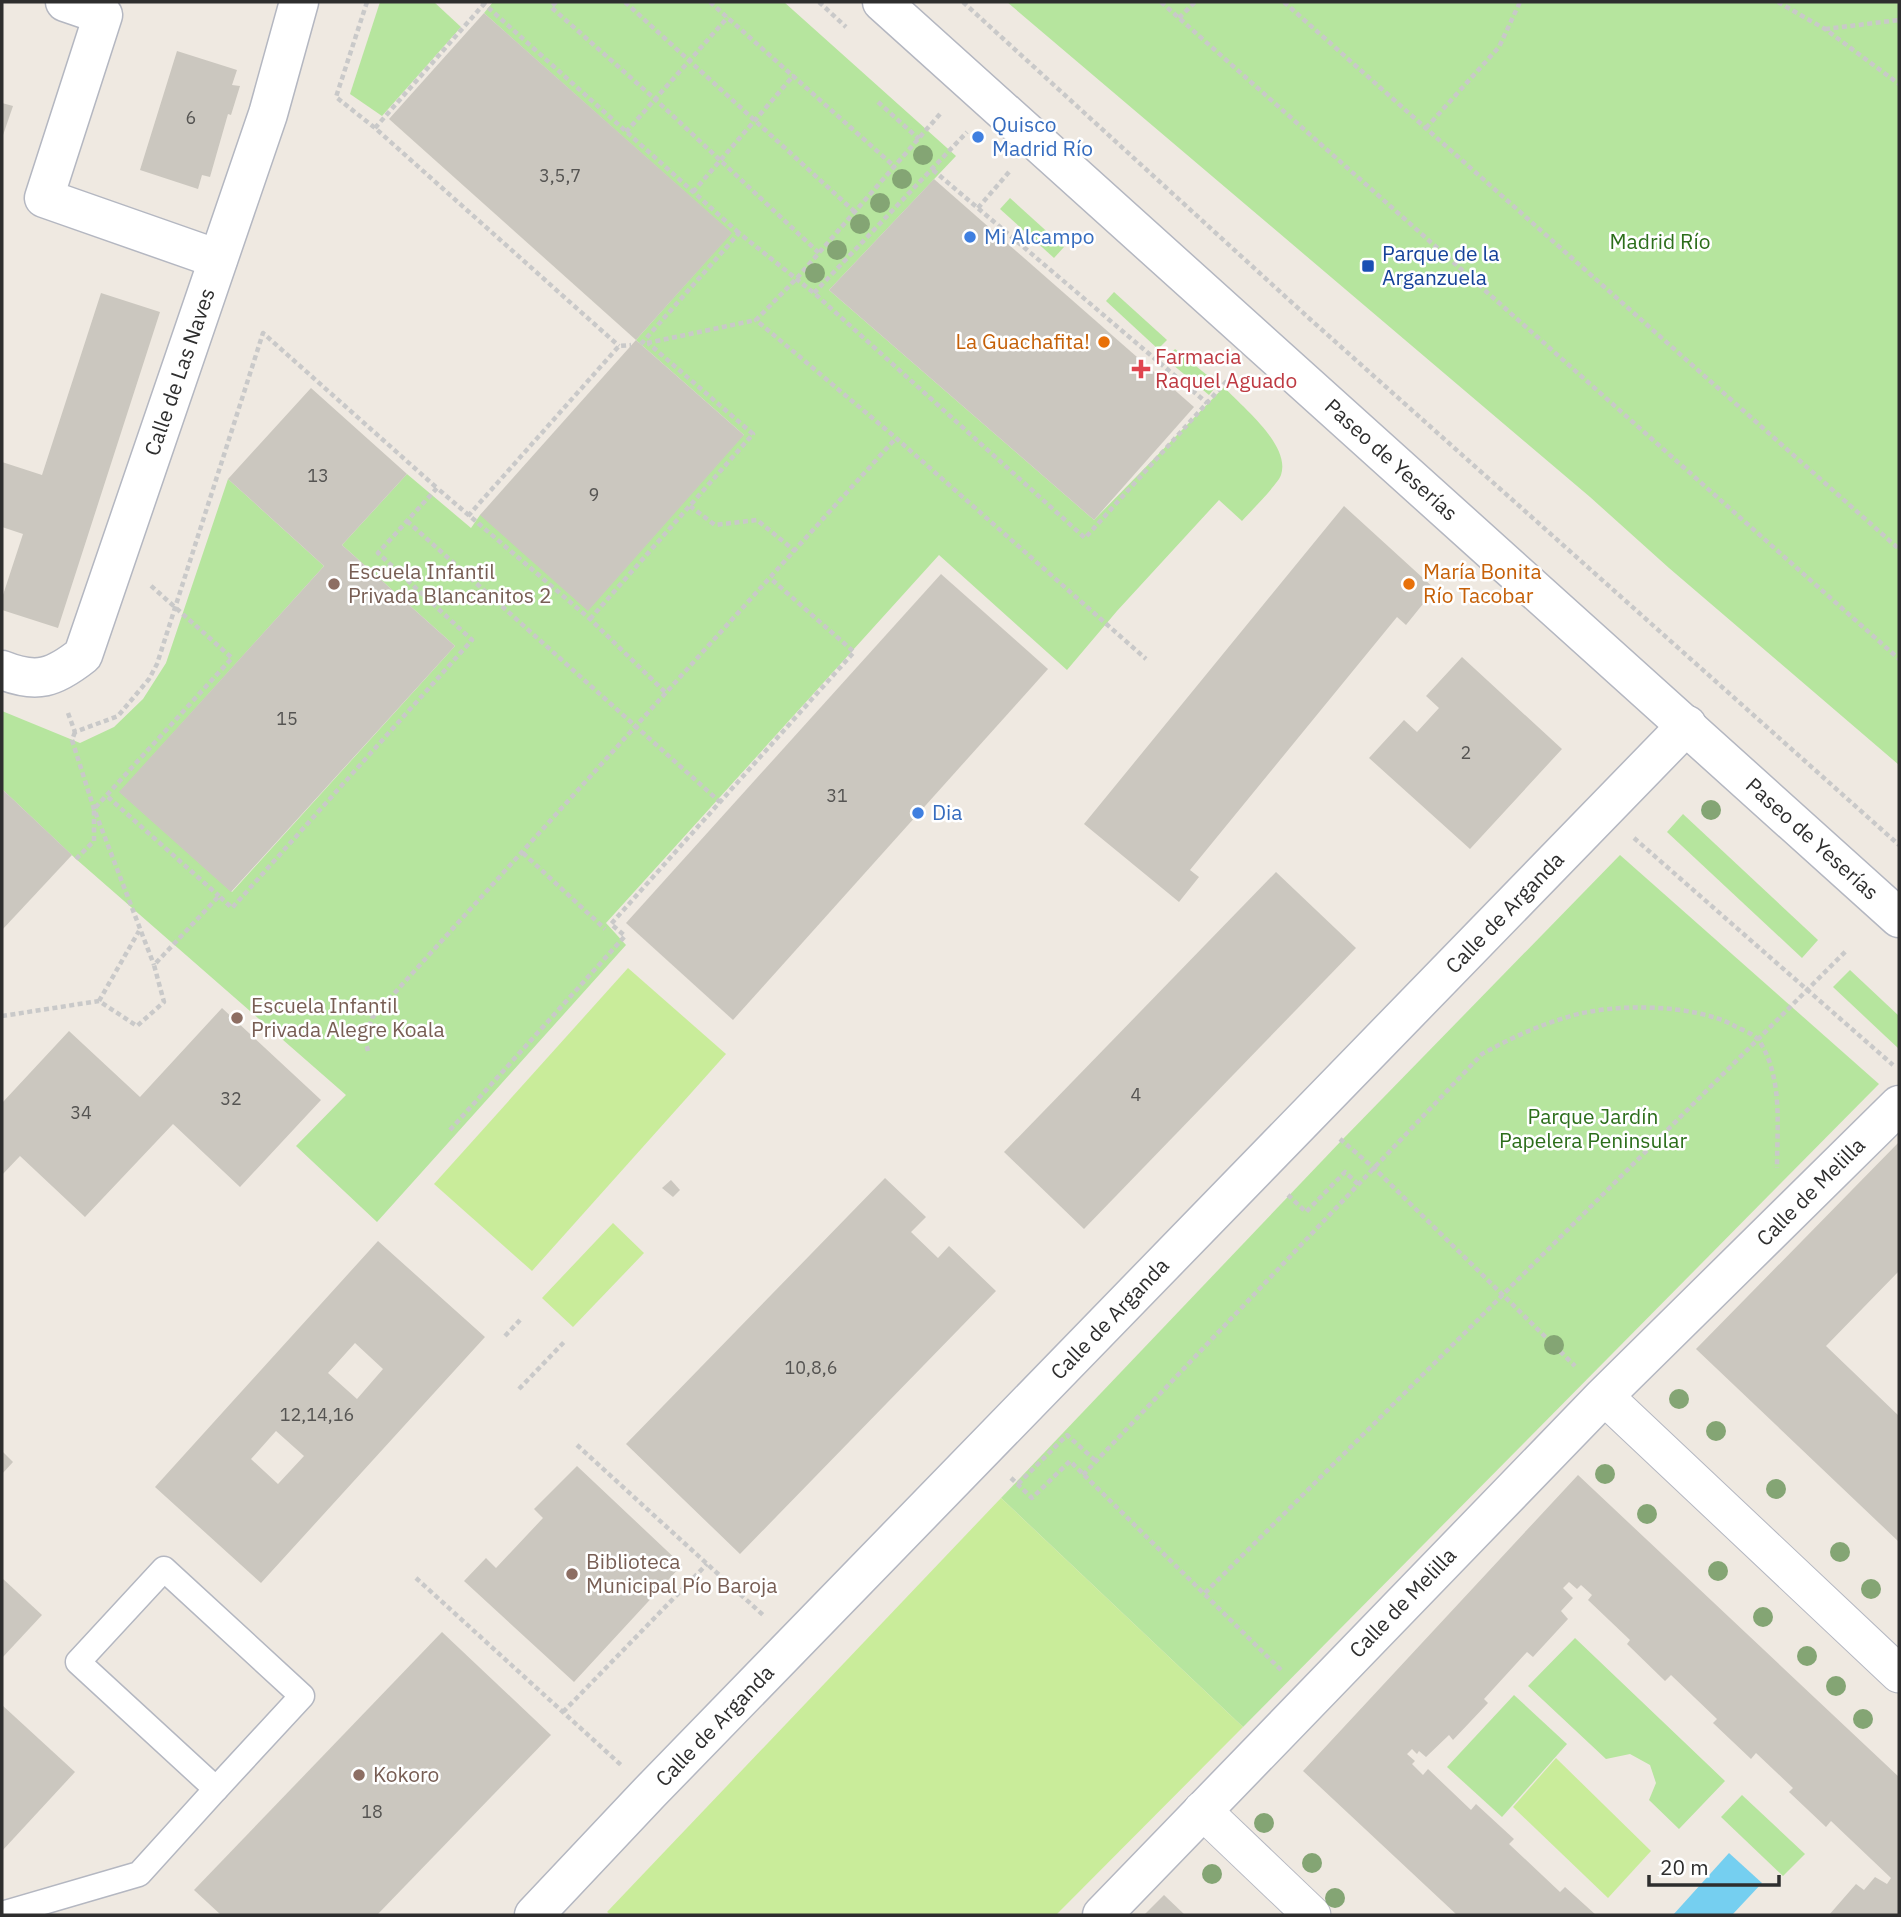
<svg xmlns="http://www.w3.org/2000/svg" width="1901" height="1917" viewBox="0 0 1901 1917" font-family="'IBM Plex Sans',sans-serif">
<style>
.green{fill:#b6e59e}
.pitch{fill:#c9ec9a}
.water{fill:#75cff0}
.building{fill:#cbc7bf;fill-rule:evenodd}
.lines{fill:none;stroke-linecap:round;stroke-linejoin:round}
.service-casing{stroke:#b4b7c1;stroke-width:27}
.pedestrian-casing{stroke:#b4b7c1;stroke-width:39}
.minor-casing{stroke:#b4b7c1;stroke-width:41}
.tertiary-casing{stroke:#b4b7c1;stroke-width:41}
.path{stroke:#c9c9c9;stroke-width:4.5;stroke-dasharray:5 3.5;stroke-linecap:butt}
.service{stroke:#fff;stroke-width:24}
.pedestrian{stroke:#fff;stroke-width:37}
.minor{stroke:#fff;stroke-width:38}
.tertiary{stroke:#fff;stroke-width:38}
.tree{fill:#84a574}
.shop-dot{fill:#3f7fe0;stroke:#fff;stroke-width:2.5}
.transit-dot{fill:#1a4fb4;stroke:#fff;stroke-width:2.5}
.food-dot{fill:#e8710a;stroke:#fff;stroke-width:2.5}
.health-dot{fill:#e0444e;stroke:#fff;stroke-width:2.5}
.education-dot{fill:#8d6e63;stroke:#fff;stroke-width:2.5}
.labels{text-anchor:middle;stroke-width:5;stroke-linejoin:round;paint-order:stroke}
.number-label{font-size:18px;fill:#555452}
.shop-label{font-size:21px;fill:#366cbe;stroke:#fff;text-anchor:start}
.park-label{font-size:21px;fill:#2c6e1b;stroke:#fff}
.transit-label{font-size:21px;fill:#164399;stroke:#fff;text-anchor:start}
.food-label{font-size:21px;fill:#c56008;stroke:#fff;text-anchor:end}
.health-label{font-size:21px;fill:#be3a42;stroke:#fff;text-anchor:start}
.street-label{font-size:21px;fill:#2e2e2e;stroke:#fff}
.education-label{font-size:21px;fill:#785e54;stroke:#fff;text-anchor:start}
</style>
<rect width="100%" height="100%" fill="#efe9e1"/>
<g class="green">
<polygon points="380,2 434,2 461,27 382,116 350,94"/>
<path d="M493 2H784L956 156 829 290 1094 520 1224 387C1242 407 1291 445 1281 475 1278 484 1250 512 1242 521L1219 500 1117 611 1067 670 939 555 606 923 626 945 377 1222 296 1146 346 1095 76 859 2 789V711L80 743 114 727 143 699 166 663 228 479 324 566 120 792 232 892 455 646 342 545 407 474 471 528 480 515 744 435 636 340 731 233 484 13Z"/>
<polygon points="1007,2 1899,2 1899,765 1669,568 1590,497"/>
<polygon points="1010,198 1064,247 1054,258 1000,209"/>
<polygon points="1114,292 1167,340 1158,349 1106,301"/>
<polygon points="1175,349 1218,384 1209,395 1166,359"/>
<polygon points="1683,814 1818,940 1802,958 1667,832"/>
<polygon points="1620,855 1879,1084 1243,1727 1001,1498 1342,1140"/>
<polygon points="1850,970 1899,1016 1899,1049 1833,987"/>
<polygon points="1575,1638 1725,1781 1679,1829 1649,1800 1656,1783 1650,1765 1630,1754 1606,1759 1528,1686"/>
<polygon points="1514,1695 1567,1744 1502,1817 1447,1767"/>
<polygon points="1742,1795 1805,1854 1783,1876 1721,1817"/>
</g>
<g class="pitch">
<polygon points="628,968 726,1054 532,1271 434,1184"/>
<polygon points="613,1223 644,1253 573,1327 542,1298"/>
<polygon points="1001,1498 1243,1727 1056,1915 611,1915 607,1912"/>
<polygon points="1556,1758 1651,1851 1608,1898 1513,1807"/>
</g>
<polygon class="water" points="1729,1853 1762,1883 1732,1915 1673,1915"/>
<g class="building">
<polygon points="484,13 732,233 636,340 389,119"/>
<polygon points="177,51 237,70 232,85 240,86 231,115 228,114 210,177 202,175 198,189 140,170"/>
<polygon points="2,103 13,106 2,138"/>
<polygon points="934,179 1194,407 1094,520 829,290"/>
<polygon points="101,293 160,312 58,628 2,610 2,598 23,534 2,527 2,462 42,475"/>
<polygon points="636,340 744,435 588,611 480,515"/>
<polygon points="311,388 407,474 342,545 455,646 231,892 119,792 324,566 228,479"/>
<polygon points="1344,506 1435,589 1406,625 1397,617 1190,870 1199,877 1179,902 1084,824"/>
<polygon points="941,574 1048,669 733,1020 626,923"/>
<polygon points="1462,657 1562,749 1470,849 1369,758 1404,720 1417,732 1439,708 1426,696"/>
<polygon points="2,789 72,855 2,930"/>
<polygon points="1276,872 1356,948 1084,1229 1004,1152"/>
<polygon points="222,1008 321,1100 240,1187 173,1124 85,1217 20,1156 2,1175 2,1103 69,1031 140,1097"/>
<polygon points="1899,1142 1899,1271 1826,1346 1899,1416 1899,1542 1696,1349"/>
<polygon points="885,1178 926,1217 911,1232 938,1258 949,1246 996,1291 740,1554 626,1444"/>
<polygon points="671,1180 680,1190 673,1197 662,1188"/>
<path d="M378 1241 485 1337 261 1583 155 1487ZM355 1343 383 1369 357 1399 328 1373ZM276 1431 304 1456 278 1484 251 1459Z"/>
<polygon points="2,1451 13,1462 2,1474"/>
<polygon points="577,1466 682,1565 574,1682 464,1581 486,1558 496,1568 543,1518 534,1509"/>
<polygon points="1578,1475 1899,1777 1899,1915 1829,1915 1856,1884 1864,1890 1875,1877 1887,1884 1891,1878 1831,1821 1826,1827 1789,1792 1793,1788 1756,1753 1751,1759 1713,1723 1717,1719 1671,1675 1665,1681 1627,1644 1630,1640 1588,1600 1592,1595 1581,1585 1577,1589 1569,1582 1563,1588 1573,1598 1561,1611 1568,1619 1533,1657 1527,1652 1484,1699 1488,1703 1453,1740 1449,1735 1426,1757 1419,1751 1417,1754 1412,1749 1407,1754 1415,1761 1412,1764 1423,1775 1428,1769 1471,1810 1476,1804 1514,1839 1509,1844 1560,1892 1565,1887 1596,1915 1457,1915 1303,1771"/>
<polygon points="2,1578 42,1615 2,1658"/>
<polygon points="442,1632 551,1735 377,1915 221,1915 194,1890"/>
<polygon points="2,1705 75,1772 2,1851"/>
<polygon points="1164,1895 1185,1915 1144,1915"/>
</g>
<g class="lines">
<defs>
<g id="service">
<polygon points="164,1569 302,1696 216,1789 78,1662"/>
<polyline points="2,1914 139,1874 216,1789"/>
</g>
<g id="pedestrian">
<polyline points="1604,1396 1899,1674"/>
<polyline points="1202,1810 1312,1915"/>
</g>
<g id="minor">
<polyline points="65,2 103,15 44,198 218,259"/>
<path d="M2 670C37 684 54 678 83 655L268 114 299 2"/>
<polyline points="534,1915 650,1792 1687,725"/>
<polyline points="1102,1915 1604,1396 1899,1105"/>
</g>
<polyline id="tertiary" points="882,2 1899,918"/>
</defs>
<use href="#service" class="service-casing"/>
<use href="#pedestrian" class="pedestrian-casing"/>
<use href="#minor" class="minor-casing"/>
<use href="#tertiary" class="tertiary-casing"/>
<g class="path">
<polyline points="367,2 336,97 375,128 619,346"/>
<polyline points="482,2 739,233"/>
<polyline points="556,2 551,7 656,100 819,253"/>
<polyline points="625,2 855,212"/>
<polyline points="710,2 895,167"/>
<polyline points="819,2 846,27"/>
<polyline points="963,2 1311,320 1899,845"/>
<polyline points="1161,2 1899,659"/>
<polyline points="1284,2 1899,549"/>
<polyline points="1778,2 1825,29 1899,84"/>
<polyline points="1179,18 1195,2"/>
<polyline points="1825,29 1899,20"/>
<polyline points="878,102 919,139"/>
<polyline points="940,114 797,278 756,320 896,438 1146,659"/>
<polyline points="375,128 484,4"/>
<polyline points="1426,128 1499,47 1520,2"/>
<polyline points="626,132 728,17"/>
<polyline points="933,170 1207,403"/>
<polyline points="693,192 794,75"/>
<polyline points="978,208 1009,172"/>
<polyline points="814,293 967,132"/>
<polyline points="647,343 756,320"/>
<polyline points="641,344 739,233 814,293 1085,538 1234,373"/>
<polyline points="690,506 715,525 757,520 795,551"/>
<polyline points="468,516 619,346 631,345"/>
<polyline points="407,521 720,802"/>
<polyline points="590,619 753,434 648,343"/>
<polyline points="68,713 75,732 118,716 149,679 157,664 263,333 437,488"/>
<polyline points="75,732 72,740 94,809 154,965"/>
<polyline points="108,797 219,896"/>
<polyline points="1634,838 1893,1065"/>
<polyline points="523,853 605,929"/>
<polyline points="76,859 94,841 94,809 232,658 149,584"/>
<polyline points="99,1001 139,931"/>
<polyline points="2,1016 99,1001 137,1026 164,1002 154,965 219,896 232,908 472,640 378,553 437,488 590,619 666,693"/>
<polyline points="368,1051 365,1039 372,1018 896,438"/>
<polyline points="450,1130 625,936 611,924 854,652 770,578"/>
<polyline points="1340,1139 1375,1169 1575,1366"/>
<polyline points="1288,1195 1306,1212 1345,1172 1359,1185"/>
<polyline points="505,1336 520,1320"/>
<polyline points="519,1389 566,1340"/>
<polyline points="577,1445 763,1615"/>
<path d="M1083 1475 1482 1054C1511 1038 1539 1025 1571 1016 1614 1003 1693 1004 1733 1025 1742 1030 1755 1034 1760 1042 1783 1079 1777 1126 1777 1168"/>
<polyline points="1011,1478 1032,1498 1070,1461 1281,1670"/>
<polyline points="1018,1484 1067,1435 1097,1462"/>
<polyline points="416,1578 621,1765"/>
<polyline points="1205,1593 1847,950"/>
<polyline points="563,1712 707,1564"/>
</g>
<use href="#service" class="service"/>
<use href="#pedestrian" class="pedestrian"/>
<use href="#minor" class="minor"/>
<use href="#tertiary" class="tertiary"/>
</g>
<g class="tree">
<circle cx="923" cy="155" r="10"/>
<circle cx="902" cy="179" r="10"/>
<circle cx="880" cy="203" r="10"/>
<circle cx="860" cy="224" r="10"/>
<circle cx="837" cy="250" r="10"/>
<circle cx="815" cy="273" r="10"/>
<circle cx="1711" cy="810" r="10"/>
<circle cx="1554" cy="1345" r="10"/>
<circle cx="1679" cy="1399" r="10"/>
<circle cx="1716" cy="1431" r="10"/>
<circle cx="1605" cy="1474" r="10"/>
<circle cx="1776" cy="1489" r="10"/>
<circle cx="1647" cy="1514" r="10"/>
<circle cx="1840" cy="1552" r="10"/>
<circle cx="1718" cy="1571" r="10"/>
<circle cx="1871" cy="1589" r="10"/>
<circle cx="1763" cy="1617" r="10"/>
<circle cx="1807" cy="1656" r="10"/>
<circle cx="1836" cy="1686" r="10"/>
<circle cx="1863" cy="1719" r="10"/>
<circle cx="1264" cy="1823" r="10"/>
<circle cx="1312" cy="1863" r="10"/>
<circle cx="1212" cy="1874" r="10"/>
<circle cx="1335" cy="1898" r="10"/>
</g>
<g class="shop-dot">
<circle cx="978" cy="137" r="7"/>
<circle cx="970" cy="237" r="7"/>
<circle cx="918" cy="813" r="7"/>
</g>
<rect class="transit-dot" x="1361" y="259" width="14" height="14" rx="3.5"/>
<g class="food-dot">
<circle cx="1104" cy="342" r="7"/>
<circle cx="1409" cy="584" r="7"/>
</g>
<path class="health-dot" d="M1137.5 358.5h7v7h7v7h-7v7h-7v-7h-7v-7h7z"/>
<g class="education-dot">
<circle cx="334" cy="584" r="7"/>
<circle cx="237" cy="1018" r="7"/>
<circle cx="572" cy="1574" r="7"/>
<circle cx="359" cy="1775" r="7"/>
</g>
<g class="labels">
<g class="number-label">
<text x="191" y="124">6</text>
<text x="560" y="182">3,5,7</text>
<text x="318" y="482">13</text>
<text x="594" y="501">9</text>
<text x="287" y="725">15</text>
<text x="1466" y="759">2</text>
<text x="837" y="802">31</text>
<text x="1136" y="1101">4</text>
<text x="231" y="1105">32</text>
<text x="81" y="1119">34</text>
<text x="811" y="1374">10,8,6</text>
<text x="317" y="1421">12,14,16</text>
<text x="372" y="1818">18</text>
</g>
<g class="shop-label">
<text x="992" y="132">Quisco<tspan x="992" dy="24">Madrid Río</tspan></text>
<text x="984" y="244">Mi Alcampo</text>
<text x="932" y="820">Dia</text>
</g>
<g class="park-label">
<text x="1660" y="249">Madrid Río</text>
<text x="1593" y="1124">Parque Jardín<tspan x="1593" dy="24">Papelera Peninsular</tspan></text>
</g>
<g class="transit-label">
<text x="1382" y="261">Parque de la<tspan x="1382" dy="24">Arganzuela</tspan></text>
</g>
<g class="food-label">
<text x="1090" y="349">La Guachafita!</text>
<text x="1423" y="579" text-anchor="start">María Bonita<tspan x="1423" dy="24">Río Tacobar</tspan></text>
</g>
<g class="health-label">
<text x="1155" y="364">Farmacia<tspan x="1155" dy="24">Raquel Aguado</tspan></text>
</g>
<g class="street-label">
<text transform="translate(180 372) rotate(-71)" y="7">Calle de Las Naves</text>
<text transform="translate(1391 460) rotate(42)" y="7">Paseo de Yeserías</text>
<text transform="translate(1812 839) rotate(42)" y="7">Paseo de Yeserías</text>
<text transform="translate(1505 913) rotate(-46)" y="7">Calle de Arganda</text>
<text transform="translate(1811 1192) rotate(-45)" y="7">Calle de Melilla</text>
<text transform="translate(1110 1319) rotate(-46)" y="7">Calle de Arganda</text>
<text transform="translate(1403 1603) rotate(-46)" y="7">Calle de Melilla</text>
<text transform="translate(715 1726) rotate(-46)" y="7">Calle de Arganda</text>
</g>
<g class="education-label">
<text x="348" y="579">Escuela Infantil<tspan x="348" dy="24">Privada Blancanitos 2</tspan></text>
<text x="251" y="1013">Escuela Infantil<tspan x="251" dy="24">Privada Alegre Koala</tspan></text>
<text x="586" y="1569">Biblioteca<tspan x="586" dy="24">Municipal Pío Baroja</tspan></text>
<text x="373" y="1782">Kokoro</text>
</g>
</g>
<rect width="1901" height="1917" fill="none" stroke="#2e2e2e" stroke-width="7"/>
<path d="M1649 1875v10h130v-10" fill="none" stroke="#2e2e2e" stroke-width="3.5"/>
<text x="1660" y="1875" font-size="21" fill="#2e2e2e" stroke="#ffffff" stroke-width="5" paint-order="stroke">20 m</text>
</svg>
